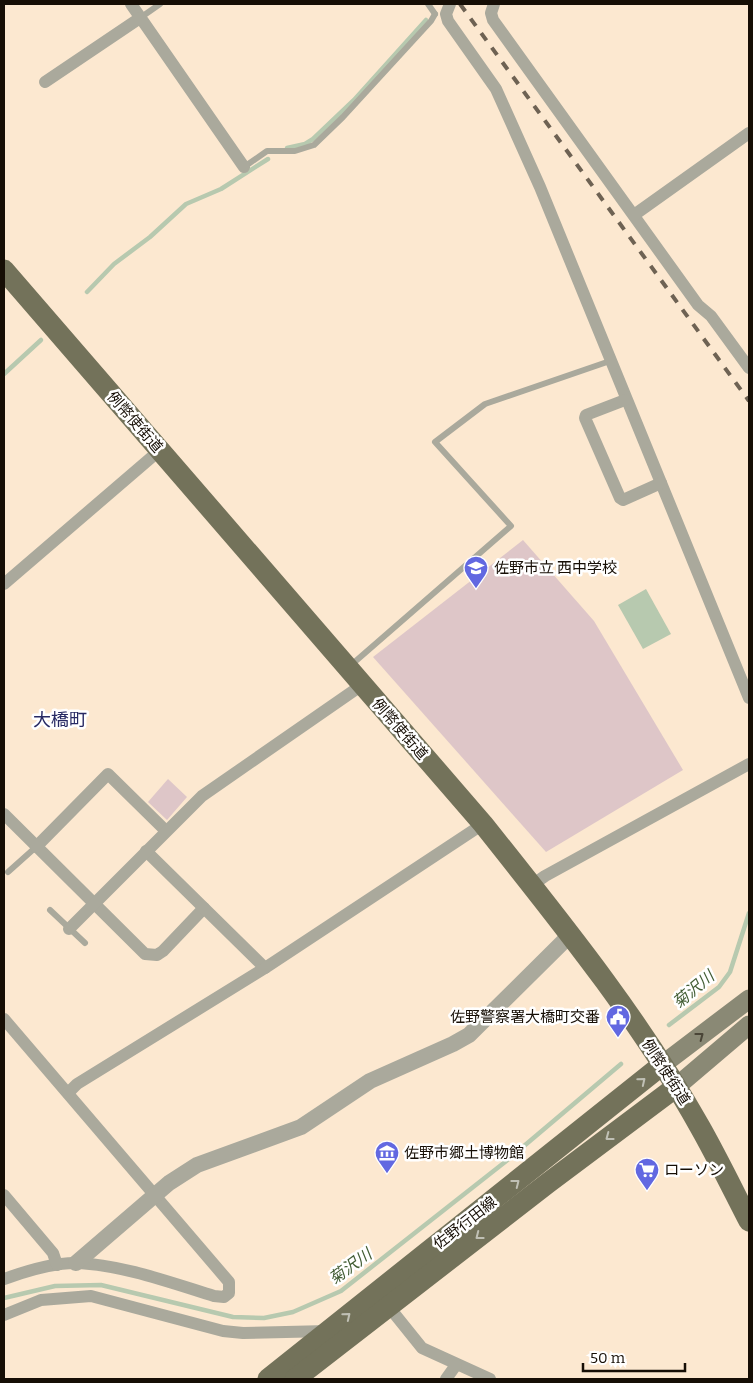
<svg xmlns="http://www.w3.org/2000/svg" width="753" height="1383" viewBox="0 0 753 1383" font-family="Bitter,'Noto Sans JP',serif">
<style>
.green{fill:#dec6c8}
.water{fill:#b7c9af}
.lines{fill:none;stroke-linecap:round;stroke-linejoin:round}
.stream{stroke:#b7c9af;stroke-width:4.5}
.service{stroke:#aaa99c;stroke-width:6}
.minor{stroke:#aaa99c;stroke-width:12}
.tertiary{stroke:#aaa99c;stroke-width:16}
.secondary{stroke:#8a8975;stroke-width:19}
.primary{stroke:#73725a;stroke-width:21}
.rail{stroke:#6e6253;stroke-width:4;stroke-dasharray:9 9;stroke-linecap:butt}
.oneway{stroke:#4a4537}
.oneway2{stroke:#c0c0b5}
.labels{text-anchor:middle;stroke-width:5;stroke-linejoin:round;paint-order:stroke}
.street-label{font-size:15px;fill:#160e05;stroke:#fff}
.poi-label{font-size:15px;fill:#160e05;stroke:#fff;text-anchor:start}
.water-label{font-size:16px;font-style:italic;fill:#425d34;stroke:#fff}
.quarter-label{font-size:18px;fill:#272963;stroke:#fff}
</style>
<rect width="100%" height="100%" fill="#fce8d0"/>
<g class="green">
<polygon points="523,540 594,621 683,770 546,852 373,657"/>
<polygon points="168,779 187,797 167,820 148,802"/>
</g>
<polygon class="water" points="646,589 671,634 643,649 618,605"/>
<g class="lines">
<g class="stream">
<polyline points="287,148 305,144 313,139 354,100 426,20"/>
<polyline points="87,292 114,264 150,237 186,204 221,189 268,159"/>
<polyline points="4,374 41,340"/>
<polyline points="669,1025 719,987 730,972 749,913"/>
<polyline points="4,1298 55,1286 101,1285 233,1317 264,1318 293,1312 341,1291 505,1162 621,1064"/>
</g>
<g class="service">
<polyline points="428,4 435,14"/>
<polyline points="140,18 160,4"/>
<polyline points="244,167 267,151 295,151 314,145 343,117 431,21 435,14"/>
<polyline points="350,666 511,526 435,442 485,404 610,361"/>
<polyline points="8,872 36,847"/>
<polyline points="50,910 85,943"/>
</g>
<g class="minor">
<polyline points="131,4 244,167"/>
<polyline points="450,4 446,14 448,21 496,89 540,187 749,698"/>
<polyline points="494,4 491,13 493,20 698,305 711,316 749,368"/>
<polyline points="45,82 140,18"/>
<polyline points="634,215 749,133"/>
<polyline points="625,400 586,415 585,418 620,498 623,500 661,483"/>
<polyline points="4,584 160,450"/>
<polyline points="4,814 145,954 157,955 163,951 204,908"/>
<polyline points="36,847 108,774 166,831"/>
<polyline points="146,851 265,968"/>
<polyline points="531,886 545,876 749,764"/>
<polyline points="69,929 202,796 362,685"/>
<path d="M4 1019 229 1282V1293L224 1297 214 1296C172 1283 120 1264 75 1263 51 1263 26 1271 4 1279"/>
<polyline points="68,1093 77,1084 265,968 483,824"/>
<polyline points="4,1195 53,1253 57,1265"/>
<polyline points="385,1302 422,1348 490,1379"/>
<polyline points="4,1315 41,1300 91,1296 223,1331 243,1333 328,1331"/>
<polyline points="446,1379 456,1365"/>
</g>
<polyline class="tertiary" points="76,1263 169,1183 197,1165 301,1127 370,1081 453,1044 469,1035 570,935"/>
<g class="secondary">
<polyline points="662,1065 749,999"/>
<polyline points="676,1087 749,1025"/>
</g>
<g class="primary">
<path d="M4 270 483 824C560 921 639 1018 700 1127 717 1157 733 1190 749 1221"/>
<polyline points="268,1379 662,1065"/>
<polyline points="295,1379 548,1183 676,1087"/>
</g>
<polyline class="rail" points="460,4 749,401"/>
</g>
<defs><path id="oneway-chevron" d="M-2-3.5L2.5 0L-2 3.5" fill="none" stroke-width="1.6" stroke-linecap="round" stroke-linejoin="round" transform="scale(1.25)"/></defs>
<use class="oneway" href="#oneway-chevron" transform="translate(700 1036) rotate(-37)"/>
<g class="oneway2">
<use href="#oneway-chevron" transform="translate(642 1081) rotate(-39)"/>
<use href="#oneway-chevron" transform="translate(609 1137) rotate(143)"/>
<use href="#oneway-chevron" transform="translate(516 1183) rotate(-38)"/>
<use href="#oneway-chevron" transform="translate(479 1236) rotate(142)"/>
<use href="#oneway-chevron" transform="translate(347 1316) rotate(-39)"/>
</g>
<defs>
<symbol id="school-pin" viewBox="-11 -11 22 30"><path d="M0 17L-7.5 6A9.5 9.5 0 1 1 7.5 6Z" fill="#6268e1" stroke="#fff"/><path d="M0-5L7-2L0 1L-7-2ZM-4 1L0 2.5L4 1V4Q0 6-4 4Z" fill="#fff"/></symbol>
<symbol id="civic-pin" viewBox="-11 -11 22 30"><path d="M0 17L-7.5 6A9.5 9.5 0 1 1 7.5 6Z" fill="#6268e1" stroke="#fff"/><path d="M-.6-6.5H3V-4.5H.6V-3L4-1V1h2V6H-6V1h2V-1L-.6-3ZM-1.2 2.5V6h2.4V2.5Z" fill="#fff"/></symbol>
<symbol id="museum-pin" viewBox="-11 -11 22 30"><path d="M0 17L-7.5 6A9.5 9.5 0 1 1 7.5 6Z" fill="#6268e1" stroke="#fff"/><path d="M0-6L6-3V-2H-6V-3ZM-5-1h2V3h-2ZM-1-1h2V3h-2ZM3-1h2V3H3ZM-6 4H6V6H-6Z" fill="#fff"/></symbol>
<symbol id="supermarket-pin" viewBox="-11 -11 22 30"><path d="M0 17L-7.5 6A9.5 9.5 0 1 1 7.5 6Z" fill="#6268e1" stroke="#fff"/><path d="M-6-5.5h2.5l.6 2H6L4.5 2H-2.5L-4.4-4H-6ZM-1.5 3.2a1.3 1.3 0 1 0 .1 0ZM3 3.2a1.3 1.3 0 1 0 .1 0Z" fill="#fff"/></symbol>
</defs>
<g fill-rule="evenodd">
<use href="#school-pin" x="462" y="554" width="28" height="38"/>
<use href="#civic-pin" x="604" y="1003" width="28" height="38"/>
<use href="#museum-pin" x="373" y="1139" width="28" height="38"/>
<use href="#supermarket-pin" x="633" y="1156" width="28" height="38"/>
</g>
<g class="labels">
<g class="street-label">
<text transform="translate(135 422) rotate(49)" y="5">例幣使街道</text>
<text transform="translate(400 729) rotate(49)" y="5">例幣使街道</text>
<text transform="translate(666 1072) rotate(57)" y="5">例幣使街道</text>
<text transform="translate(465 1223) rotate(-38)" y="5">佐野行田線</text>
</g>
<g class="poi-label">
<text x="494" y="573">佐野市立 西中学校</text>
<text x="600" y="1022" text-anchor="end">佐野警察署大橋町交番</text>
<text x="404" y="1158">佐野市郷土博物館</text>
<text x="664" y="1175">ローソン</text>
</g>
<g class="water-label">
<text transform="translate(693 989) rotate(-40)" y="6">菊沢川</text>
<text transform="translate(350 1266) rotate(-36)" y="6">菊沢川</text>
</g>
<g class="quarter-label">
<text x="60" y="726">大橋町</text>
</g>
</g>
<rect width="753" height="1383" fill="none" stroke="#160e05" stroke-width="10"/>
<path d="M583 1363v8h102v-8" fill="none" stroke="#160e05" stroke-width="2.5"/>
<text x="590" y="1363" font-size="15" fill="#160e05" stroke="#ffffff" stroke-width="4" paint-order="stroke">50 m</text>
</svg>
